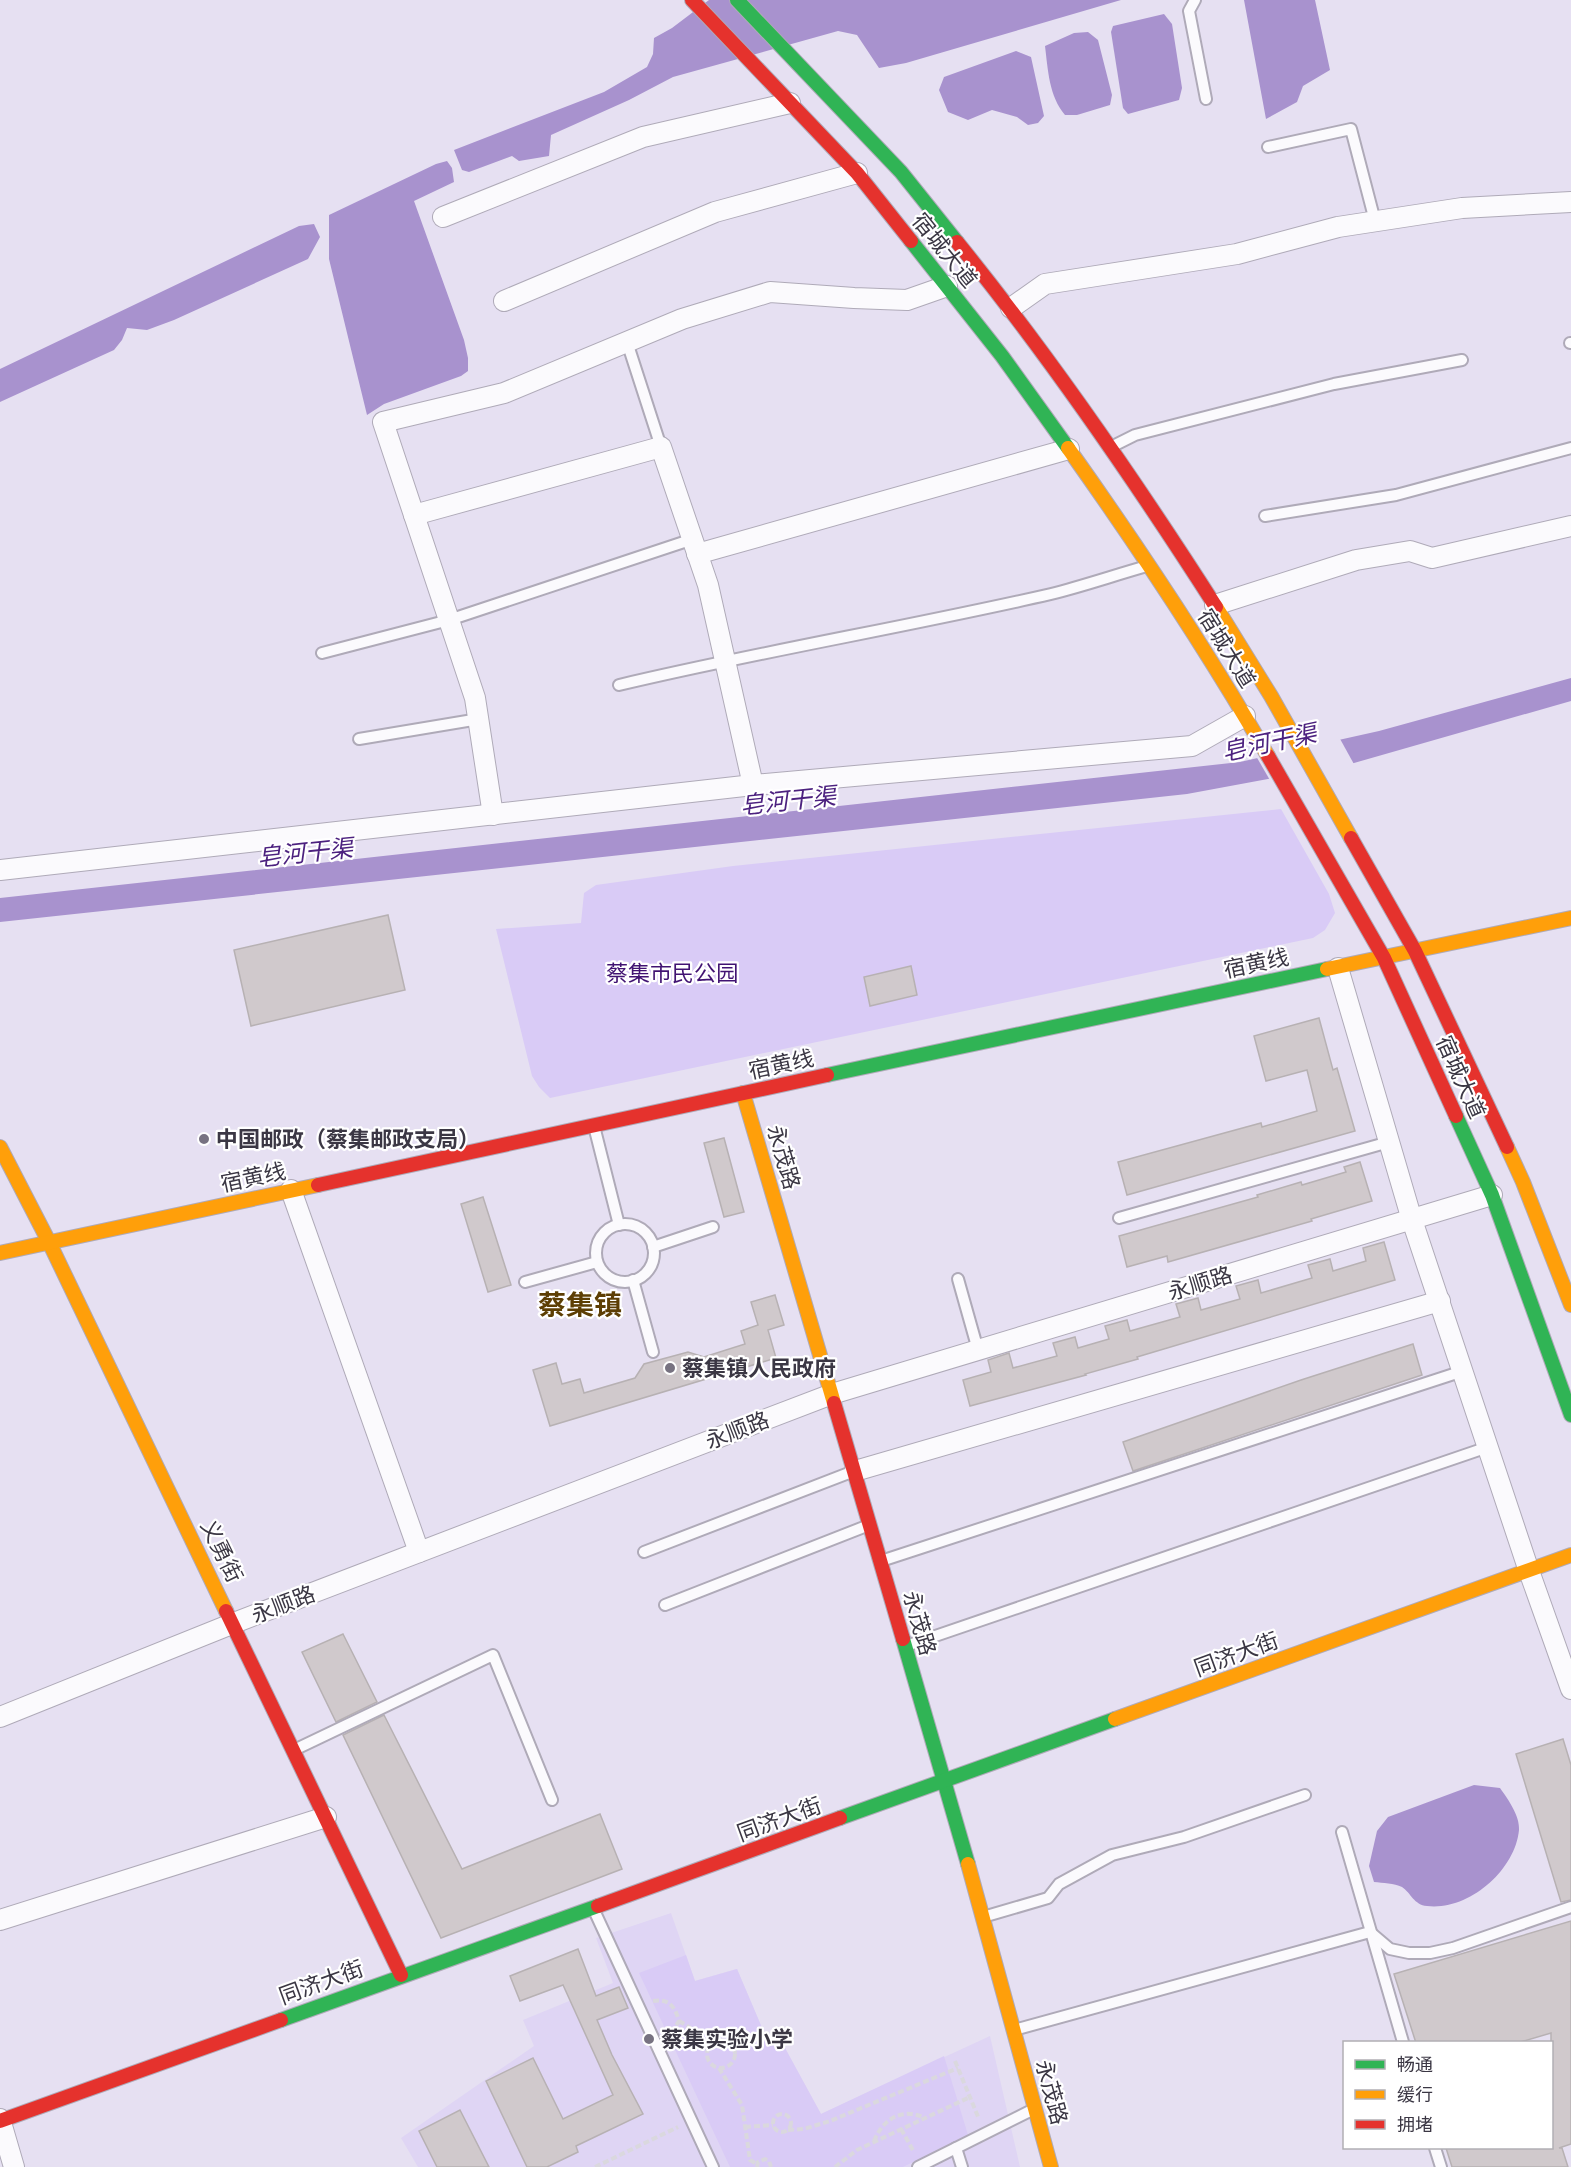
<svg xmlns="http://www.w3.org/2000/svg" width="1571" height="2167" viewBox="0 0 1571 2167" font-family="Signika,'Noto Sans SC',sans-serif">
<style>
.built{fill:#dfd5f4}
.green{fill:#d9cbf6}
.water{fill:#a892ce}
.pier{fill:#e6e0f2}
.building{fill:#d0c9cc;stroke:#b7b1b3;stroke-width:1.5}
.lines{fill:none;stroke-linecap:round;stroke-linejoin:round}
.lane-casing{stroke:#afaab8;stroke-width:14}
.street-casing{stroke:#afaab8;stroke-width:22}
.fast-casing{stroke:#afaab8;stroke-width:16}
.slow-casing{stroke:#afaab8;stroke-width:16}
.jam-casing{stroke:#afaab8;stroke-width:16}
.path{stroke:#dad8de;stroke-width:4;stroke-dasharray:6 3;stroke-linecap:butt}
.lane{stroke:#fbfafd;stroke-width:10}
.street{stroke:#fbfafd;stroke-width:20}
.fast{stroke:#30b455;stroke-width:14}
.slow{stroke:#ff9f0a;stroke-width:14}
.jam{stroke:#e5322d;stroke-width:14}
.poi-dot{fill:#777281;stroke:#fff;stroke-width:2}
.labels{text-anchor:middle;stroke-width:4.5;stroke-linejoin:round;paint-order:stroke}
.street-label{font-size:22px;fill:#3b3744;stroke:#fff}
.park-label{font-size:22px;fill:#411372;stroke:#fff}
.poi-label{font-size:22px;font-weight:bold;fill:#3b3744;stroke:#fff;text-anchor:start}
.water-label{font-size:24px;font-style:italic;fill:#4c217f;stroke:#fff}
.district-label{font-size:28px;font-weight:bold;fill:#5d3e04;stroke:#fff}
</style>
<rect width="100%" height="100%" fill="#e6e0f2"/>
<polygon class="built" points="671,1913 695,1981 737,1969 768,2042 779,2037 821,2114 990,2036 1020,2167 418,2167 401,2138 534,2046 523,2020 613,1983 596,1938"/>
<g class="green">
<polygon points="1281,809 1329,894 1335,913 1325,930 1313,938 550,1098 539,1087 532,1076 496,929 581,923 584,893 596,885 733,866"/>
<polygon points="686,1955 695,1981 737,1969 768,2042 779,2037 821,2114 944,2056 968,2135 903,2167 730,2167 639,1973"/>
</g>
<g class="water">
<polygon points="709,0 1121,0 906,63 879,68 857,35 838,31 673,77 629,100 551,135 549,156 519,161 512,156 469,172 462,170 454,150 604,92 647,67 653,54 654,38 672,28"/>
<polygon points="1244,0 1315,0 1330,70 1303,86 1297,102 1266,119"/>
<polygon points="1164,14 1172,24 1182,88 1179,100 1128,114 1123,108 1111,32 1113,26"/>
<path d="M1088 32 1098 40 1112 95 1110 105 1077 115H1065C1049 96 1048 70 1045 46L1074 33Z"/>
<polygon points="1016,51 1031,57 1044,116 1038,123 1028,125 1017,117 992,110 968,120 948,112 939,90 944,77"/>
<polygon points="447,161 452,168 454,182 414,201 464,340 468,358 468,371 461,376 384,404 367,415 329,259 329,215 436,164"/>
<polygon points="314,224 320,237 308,259 174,320 147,330 127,328 122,340 114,350 0,402 0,369 299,226"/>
<polygon points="1571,678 1571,701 1354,763 1187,794 0,922 0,898 1240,762 1379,731"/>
<path d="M1474 1785 1500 1788C1508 1799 1520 1816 1519 1830 1515 1871 1468 1911 1427 1906 1414 1905 1411 1893 1402 1887 1394 1883 1383 1883 1374 1882L1369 1866 1377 1831 1388 1817Z"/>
</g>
<polygon class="pier" points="1339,737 1355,766 1271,782 1256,756"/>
<g class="building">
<polygon points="388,915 405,990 251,1026 234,950"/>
<polygon points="911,966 917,995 870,1006 864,977"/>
<polygon points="1319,1018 1333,1070 1337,1068 1355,1131 1127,1195 1118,1162 1261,1123 1262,1127 1317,1111 1307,1070 1266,1081 1254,1036"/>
<polygon points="724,1138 744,1212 724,1217 704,1143"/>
<polygon points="1360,1162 1372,1201 1311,1219 1312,1221 1168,1262 1167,1256 1127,1267 1119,1236 1258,1197 1257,1195 1301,1182 1302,1185 1346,1172 1344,1167"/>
<polygon points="483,1197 511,1285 488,1292 461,1204"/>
<polygon points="1384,1242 1395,1280 1137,1357 1138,1359 1085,1374 1086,1375 970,1406 963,1380 991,1372 988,1360 1009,1353 1013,1368 1057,1356 1053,1343 1075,1337 1078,1348 1109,1339 1105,1326 1127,1320 1130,1331 1180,1317 1176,1304 1198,1298 1201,1310 1240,1299 1236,1286 1258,1280 1261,1293 1312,1278 1308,1265 1330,1259 1333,1271 1366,1261 1363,1248"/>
<polygon points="775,1295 784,1325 768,1330 776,1358 550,1426 533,1370 556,1363 562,1384 580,1379 584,1393 635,1378 644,1364 688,1352 704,1357 745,1344 741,1331 758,1325 751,1302"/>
<polygon points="1413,1344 1422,1375 1133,1471 1123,1442 1301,1380"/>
<polygon points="343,1634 377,1702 336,1722 302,1652"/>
<polygon points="384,1715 462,1869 600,1814 622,1869 441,1938 343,1735"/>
<polygon points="1563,1739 1571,1765 1571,1900 1561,1902 1516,1754"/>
<polygon points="1571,1921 1571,2144 1559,2148 1562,2148 1568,2167 1452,2167 1446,2148 1551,2148 1551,2033 1517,2043 1416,2043 1394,1974"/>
<polygon points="578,1949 596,1996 619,1987 628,2008 597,2020 612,2055 643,2114 576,2146 578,2152 547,2167 527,2167 486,2081 533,2058 563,2119 613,2095 563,1985 520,2001 510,1976"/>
<polygon points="460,2110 489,2167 437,2167 419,2131"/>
</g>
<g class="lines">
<defs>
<g id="lane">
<polyline points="1195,0 1189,11 1206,99"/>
<polyline points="1268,147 1351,129 1375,221"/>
<polyline points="627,342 661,447"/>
<polyline points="1570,343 1571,343"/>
<polyline points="1111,447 1135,435 1334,384 1462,360"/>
<polyline points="1265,516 1396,495 1571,448"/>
<polyline points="322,653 449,620 693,539"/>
<path d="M619 685C762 651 907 627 1051 594 1083 586 1115 575 1147 566"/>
<polyline points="359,739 479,719"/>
<polyline points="594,1126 619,1225"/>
<polyline points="1119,1218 1389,1142"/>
<circle cx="625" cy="1253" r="29"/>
<polyline points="653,1247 713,1227"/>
<polyline points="958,1279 978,1350"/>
<polyline points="633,1280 653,1352"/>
<polyline points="525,1282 597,1262"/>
<polyline points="644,1552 854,1471"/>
<polyline points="881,1561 1463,1371"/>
<polyline points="665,1605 869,1525"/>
<polyline points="906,1646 1488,1447"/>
<polyline points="294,1750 493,1655 552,1800"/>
<polyline points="1342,1832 1403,2042"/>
<polyline points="593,1908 713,2167"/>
<polyline points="983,1917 1048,1898 1059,1884 1112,1855 1184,1837 1305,1795"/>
<polyline points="1014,2030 1370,1932 1390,1949 1409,1953 1430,1953 1453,1948 1571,1907"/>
<polyline points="956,2148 962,2167"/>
<polyline points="1435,2148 1441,2167"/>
<polyline points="918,2167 1034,2109"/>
</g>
<g id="street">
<polyline points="443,217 643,137 790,103"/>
<polyline points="504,301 715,212 857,173"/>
<polyline points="1011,308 1045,284 1237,254 1338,227 1462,208 1571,202"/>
<polyline points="414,515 661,447 708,585 753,785"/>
<polyline points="697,554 1069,449"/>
<polyline points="1215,605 1356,560 1410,551 1432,558 1571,526"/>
<polyline points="493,815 475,698 383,422 504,393 682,319 770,292 854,298 907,300 947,286"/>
<polyline points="0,870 753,785 1192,746 1245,716"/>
<polyline points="1338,968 1412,1220 1529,1571 1571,1689"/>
<polyline points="291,1190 419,1552"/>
<polyline points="855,1471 1440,1301"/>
<polyline points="0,1717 234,1623 832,1394 1492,1195"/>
<polyline points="0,1920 326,1817"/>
<polyline points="0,2119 14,2167"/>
</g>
<g id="fast">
<polyline points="737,0 901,172 957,242"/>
<polyline points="911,241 1002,356 1068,448"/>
<polyline points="827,1075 1327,969"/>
<polyline points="1456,1116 1492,1195 1571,1415"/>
<polyline points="903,1639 968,1864"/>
<polyline points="840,1818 1115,1719"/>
<polyline points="281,2020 598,1906"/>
</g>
<g id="slow">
<path d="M1068 448C1139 548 1207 650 1268 756"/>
<polyline points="1216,607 1271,696 1351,838"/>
<polyline points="1327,969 1571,918"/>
<polyline points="743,1093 834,1403"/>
<polyline points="0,1147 49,1242 226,1611"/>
<polyline points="1507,1147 1523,1182 1571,1305"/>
<polyline points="0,1253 318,1185"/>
<polyline points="1115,1719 1571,1555"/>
<polyline points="968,1864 1051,2167"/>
</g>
<g id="jam">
<polyline points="692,0 857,173 911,241"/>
<path d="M957 242C1051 358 1136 482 1216 607"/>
<polyline points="1268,756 1384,958 1456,1116"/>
<polyline points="1351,838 1415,951 1507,1147"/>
<polyline points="318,1185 827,1075"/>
<polyline points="834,1403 903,1639"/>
<polyline points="226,1611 401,1975"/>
<polyline points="598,1906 840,1818"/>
<polyline points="0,2121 281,2020"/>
</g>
</defs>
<use href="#lane" class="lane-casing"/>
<use href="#street" class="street-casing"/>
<use href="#fast" class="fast-casing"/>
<use href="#slow" class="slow-casing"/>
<use href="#jam" class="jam-casing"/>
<g class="path">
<path d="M653 2001C669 1998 675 2007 679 2021L669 2036"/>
<polyline points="679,2021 689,2027 709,2046"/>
<circle cx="721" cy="2054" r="14"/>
<polyline points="955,2061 979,2119"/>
<polyline points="719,2068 742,2105 750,2160 757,2164"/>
<circle cx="782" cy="2123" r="9"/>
<polyline points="745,2127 773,2125"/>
<polyline points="901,2129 914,2152"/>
<polyline points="788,2130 804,2129 830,2121 958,2068"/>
<path d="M874 2141C883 2119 902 2107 925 2118"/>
<polyline points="595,2167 678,2127"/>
<polyline points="757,2167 758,2162 765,2159 769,2161 771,2167"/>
<polyline points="835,2167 857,2150 970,2097"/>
</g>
<use href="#lane" class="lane"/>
<use href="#street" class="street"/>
<use href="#fast" class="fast"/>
<use href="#slow" class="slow"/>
<use href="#jam" class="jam"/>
</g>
<g class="poi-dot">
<circle cx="204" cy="1139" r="6"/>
<circle cx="670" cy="1368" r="6"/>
<circle cx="649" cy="2039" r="6"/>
</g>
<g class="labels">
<g class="street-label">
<text transform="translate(945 250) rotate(51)" y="8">宿城大道</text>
<text transform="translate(1227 648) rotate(58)" y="8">宿城大道</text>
<text transform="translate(1256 963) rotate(-12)" y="8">宿黄线</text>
<text transform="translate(781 1064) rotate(-12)" y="8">宿黄线</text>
<text transform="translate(1461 1077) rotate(66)" y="8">宿城大道</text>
<text transform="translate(784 1157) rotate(74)" y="8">永茂路</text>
<text transform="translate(253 1177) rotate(-12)" y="8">宿黄线</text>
<text transform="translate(1200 1283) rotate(-17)" y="8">永顺路</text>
<text transform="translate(737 1430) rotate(-21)" y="8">永顺路</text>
<text transform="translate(222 1551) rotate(64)" y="8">义勇街</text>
<text transform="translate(283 1604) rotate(-21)" y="8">永顺路</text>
<text transform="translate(920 1623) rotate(74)" y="8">永茂路</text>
<text transform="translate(1236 1654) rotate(-20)" y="8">同济大街</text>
<text transform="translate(779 1819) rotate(-20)" y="8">同济大街</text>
<text transform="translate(321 1982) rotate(-20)" y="8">同济大街</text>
<text transform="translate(1052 2092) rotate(75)" y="8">永茂路</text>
</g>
<g class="park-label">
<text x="672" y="981">蔡集市民公园</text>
</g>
<g class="poi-label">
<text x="216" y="1147">中国邮政（蔡集邮政支局）</text>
<text x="682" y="1376">蔡集镇人民政府</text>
<text x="661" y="2047">蔡集实验小学</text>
</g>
<g class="water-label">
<text transform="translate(1269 743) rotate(-12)" y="8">皂河干渠</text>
<text transform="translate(788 801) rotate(-6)" y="8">皂河干渠</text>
<text transform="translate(305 853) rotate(-6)" y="8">皂河干渠</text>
</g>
<g class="district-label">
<text x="580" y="1315">蔡集镇</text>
</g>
</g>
<rect x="1343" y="2041" width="210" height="108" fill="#ffffff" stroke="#b1afb4" stroke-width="1.5"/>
<rect x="1355" y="2060" width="30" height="9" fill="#30b455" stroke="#b1afb4" stroke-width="1.5"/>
<text x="1397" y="2071" font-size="18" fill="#3b3744">畅通</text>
<rect x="1355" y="2090" width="30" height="9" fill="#ff9f0a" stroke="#b1afb4" stroke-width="1.5"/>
<text x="1397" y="2101" font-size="18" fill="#3b3744">缓行</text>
<rect x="1355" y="2120" width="30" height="9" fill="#e5322d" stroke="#b1afb4" stroke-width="1.5"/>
<text x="1397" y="2131" font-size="18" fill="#3b3744">拥堵</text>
</svg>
